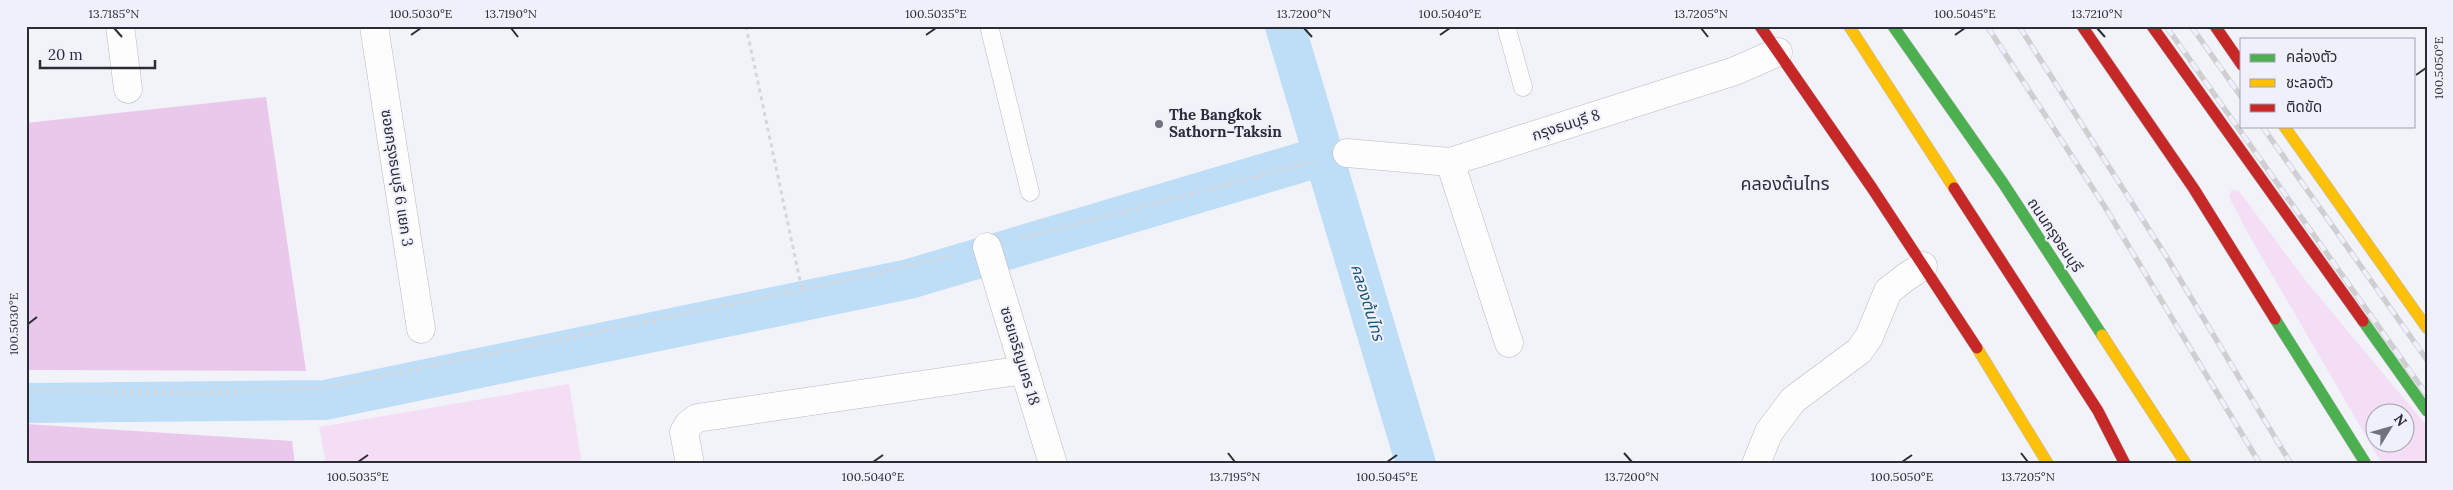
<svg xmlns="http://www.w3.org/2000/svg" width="2453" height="490" viewBox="0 0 2453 490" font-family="Lora,'Noto Sans Thai',serif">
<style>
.green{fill:#f4def5;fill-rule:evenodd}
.forest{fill:#eac8eb}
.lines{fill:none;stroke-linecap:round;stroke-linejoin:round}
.canal{stroke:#beddf6;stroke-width:40}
.lane-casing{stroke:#b9b9c1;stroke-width:19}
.street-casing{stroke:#b9b9c1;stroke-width:29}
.fast-casing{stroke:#b9b9c1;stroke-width:12}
.slow-casing{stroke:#b9b9c1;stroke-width:12}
.jam-casing{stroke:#b9b9c1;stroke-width:12}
.path{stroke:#d6d6d8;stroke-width:3;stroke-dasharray:4 4;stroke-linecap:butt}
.lane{stroke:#fdfdfe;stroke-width:18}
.street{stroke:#fdfdfe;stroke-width:28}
.fast{stroke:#4caf50;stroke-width:11}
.slow{stroke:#ffc107;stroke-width:11}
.jam{stroke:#c62828;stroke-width:11}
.rail-casing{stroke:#cfcfd1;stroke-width:5.5}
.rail{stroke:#eff0fc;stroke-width:4;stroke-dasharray:11;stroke-linecap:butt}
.ticks{fill:none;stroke:#2c2c37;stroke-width:2}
.poi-dot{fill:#71727b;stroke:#eff0fc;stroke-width:2}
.labels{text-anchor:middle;stroke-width:4;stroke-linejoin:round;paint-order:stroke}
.poi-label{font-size:15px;font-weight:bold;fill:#2c2c37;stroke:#eff0fc;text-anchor:start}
.street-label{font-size:15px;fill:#2c2c37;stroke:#eff0fc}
.water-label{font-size:16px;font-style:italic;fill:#1b5577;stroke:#eff0fc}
.quarter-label{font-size:18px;fill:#2c2c37;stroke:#eff0fc}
.neatline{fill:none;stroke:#2c2c37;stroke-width:2}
.ticks-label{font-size:12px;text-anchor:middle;fill:#2c2c37}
</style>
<rect width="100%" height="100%" fill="#f2f3f9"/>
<g class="green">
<path d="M2232 189 2239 191 2306 281 2427 426V464H2382L2246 230 2229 197ZM2376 412H2406V442H2376Z"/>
<polygon points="569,384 582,464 326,464 319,427"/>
</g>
<g class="forest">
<polygon points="266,97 306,371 26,370 26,123"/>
<polygon points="26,424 292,441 295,464 26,464"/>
</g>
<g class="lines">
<g class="canal">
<polyline points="1285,26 1416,464"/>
<polyline points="26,403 325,400 909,279 1323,156"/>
</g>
<defs>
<g id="lane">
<polyline points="989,26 1030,192"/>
<polyline points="1506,26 1523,87"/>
</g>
<g id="street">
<polyline points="120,26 128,89"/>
<polyline points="374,26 421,329"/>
<polyline points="1347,153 1450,162 1735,71 1778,52"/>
<polyline points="1450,162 1509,343"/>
<polyline points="987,247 1053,464"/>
<polyline points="690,464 684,432 689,424 697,418 1024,370"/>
<polyline points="1756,464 1769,432 1793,400 1859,351 1869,337 1888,291 1906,277 1923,266"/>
</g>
<g id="fast">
<polyline points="1893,26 2003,183 2102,335"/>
<polyline points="2275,319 2366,464"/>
<polyline points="2363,321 2427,411"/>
</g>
<g id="slow">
<polyline points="1849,26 1954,188"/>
<polyline points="2284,126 2427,328"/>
<polyline points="2102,335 2186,464"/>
<polyline points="1977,348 2048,464"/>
</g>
<g id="jam">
<polyline points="1760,26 1872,188 1977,348"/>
<polyline points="2082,26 2194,189 2275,319"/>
<polyline points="2152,26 2363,321"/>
<polyline points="2215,26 2242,65"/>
<polyline points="1954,188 2098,411 2125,464"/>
</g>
</defs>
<use href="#lane" class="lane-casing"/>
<use href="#street" class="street-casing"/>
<use href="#fast" class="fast-casing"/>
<use href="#slow" class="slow-casing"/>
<use href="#jam" class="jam-casing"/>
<g class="path">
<polyline points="746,26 802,290"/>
<polyline points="1019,239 1315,161"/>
<polyline points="26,390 206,393 328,387 802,290 955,255"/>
</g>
<use href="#lane" class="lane"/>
<use href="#street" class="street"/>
<use href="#fast" class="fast"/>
<use href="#slow" class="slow"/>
<use href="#jam" class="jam"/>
<defs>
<g id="rail">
<polyline points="1987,26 2105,207 2260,464"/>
<polyline points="2019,26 2166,256 2291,464"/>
<polyline points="2166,26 2427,395"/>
<polyline points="2191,26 2242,98"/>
<polyline points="2262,126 2427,360"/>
</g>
</defs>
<use href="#rail" class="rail-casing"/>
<use href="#rail" class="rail"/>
</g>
<path class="ticks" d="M114 28 122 37M511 28 518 37M1304 28 1312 37M1701 28 1708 37M2097 28 2105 37M411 35 421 28M926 35 936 28M1440 35 1450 28M1955 35 1965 28M2416 75 2426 68M28 324 37 317M1228 453 1235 462M1624 453 1632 462M2021 453 2028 462M358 462 368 455M873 462 883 455M1387 462 1397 455M1902 462 1912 455"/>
<circle class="poi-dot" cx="1159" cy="124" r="5"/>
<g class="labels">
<g class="poi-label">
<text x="1169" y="120">The Bangkok<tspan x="1169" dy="17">Sathorn–Taksin</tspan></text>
</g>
<g class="street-label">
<text transform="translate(1566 125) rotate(-18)" y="5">กรุงธนบุรี 8</text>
<text transform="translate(397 178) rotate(81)" y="5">ซอยกรุงธนบุรี 6 แยก 3</text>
<text transform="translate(2055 235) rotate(56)" y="5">ถนนกรุงธนบุรี</text>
<text transform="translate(1020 356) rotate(73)" y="5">ซอยเจริญนคร 18</text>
</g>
<g class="water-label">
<text transform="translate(1368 302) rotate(73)" y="6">คลองต้นไทร</text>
</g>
<g class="quarter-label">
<text x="1785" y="190">คลองต้นไทร</text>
</g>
</g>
<rect width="2453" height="490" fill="none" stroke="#eff0fc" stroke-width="55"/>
<rect x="2240" y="38" width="175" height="90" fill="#eff0fc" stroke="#a1a2ad"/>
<rect x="2250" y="54" width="25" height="8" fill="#4caf50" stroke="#a1a2ad"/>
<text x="2286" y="62" font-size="15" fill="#2c2c37">คล่องตัว</text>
<rect x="2250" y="79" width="25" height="8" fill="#ffc107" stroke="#a1a2ad"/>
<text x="2286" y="88" font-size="15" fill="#2c2c37">ชะลอตัว</text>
<rect x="2250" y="104" width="25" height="8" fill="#c62828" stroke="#a1a2ad"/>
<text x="2286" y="112" font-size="15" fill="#2c2c37">ติดขัด</text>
<g transform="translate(2390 428) rotate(53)"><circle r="24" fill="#eff0fc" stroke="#a1a2ad"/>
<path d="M0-4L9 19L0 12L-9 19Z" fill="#71727b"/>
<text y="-8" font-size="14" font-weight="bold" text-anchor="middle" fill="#2c2c37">N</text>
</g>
<path d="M40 60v8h115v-8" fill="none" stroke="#2c2c37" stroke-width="2.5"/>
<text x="48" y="60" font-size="15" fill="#2c2c37" stroke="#eff0fc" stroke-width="4" paint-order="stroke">20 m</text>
<rect x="28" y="28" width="2398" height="434" class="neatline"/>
<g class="ticks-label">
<text x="114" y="18">13.7185°N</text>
<text x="421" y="18">100.5030°E</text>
<text x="511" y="18">13.7190°N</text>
<text x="936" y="18">100.5035°E</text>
<text x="1304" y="18">13.7200°N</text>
<text x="1450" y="18">100.5040°E</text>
<text x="1701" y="18">13.7205°N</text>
<text x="1965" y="18">100.5045°E</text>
<text x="2097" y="18">13.7210°N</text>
<text transform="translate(2439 68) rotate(-90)" y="4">100.5050°E</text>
<text transform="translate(14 324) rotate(-90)" y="4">100.5030°E</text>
<text x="358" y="481">100.5035°E</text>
<text x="873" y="481">100.5040°E</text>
<text x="1235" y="481">13.7195°N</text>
<text x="1387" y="481">100.5045°E</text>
<text x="1632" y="481">13.7200°N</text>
<text x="1902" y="481">100.5050°E</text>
<text x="2028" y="481">13.7205°N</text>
</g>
</svg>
